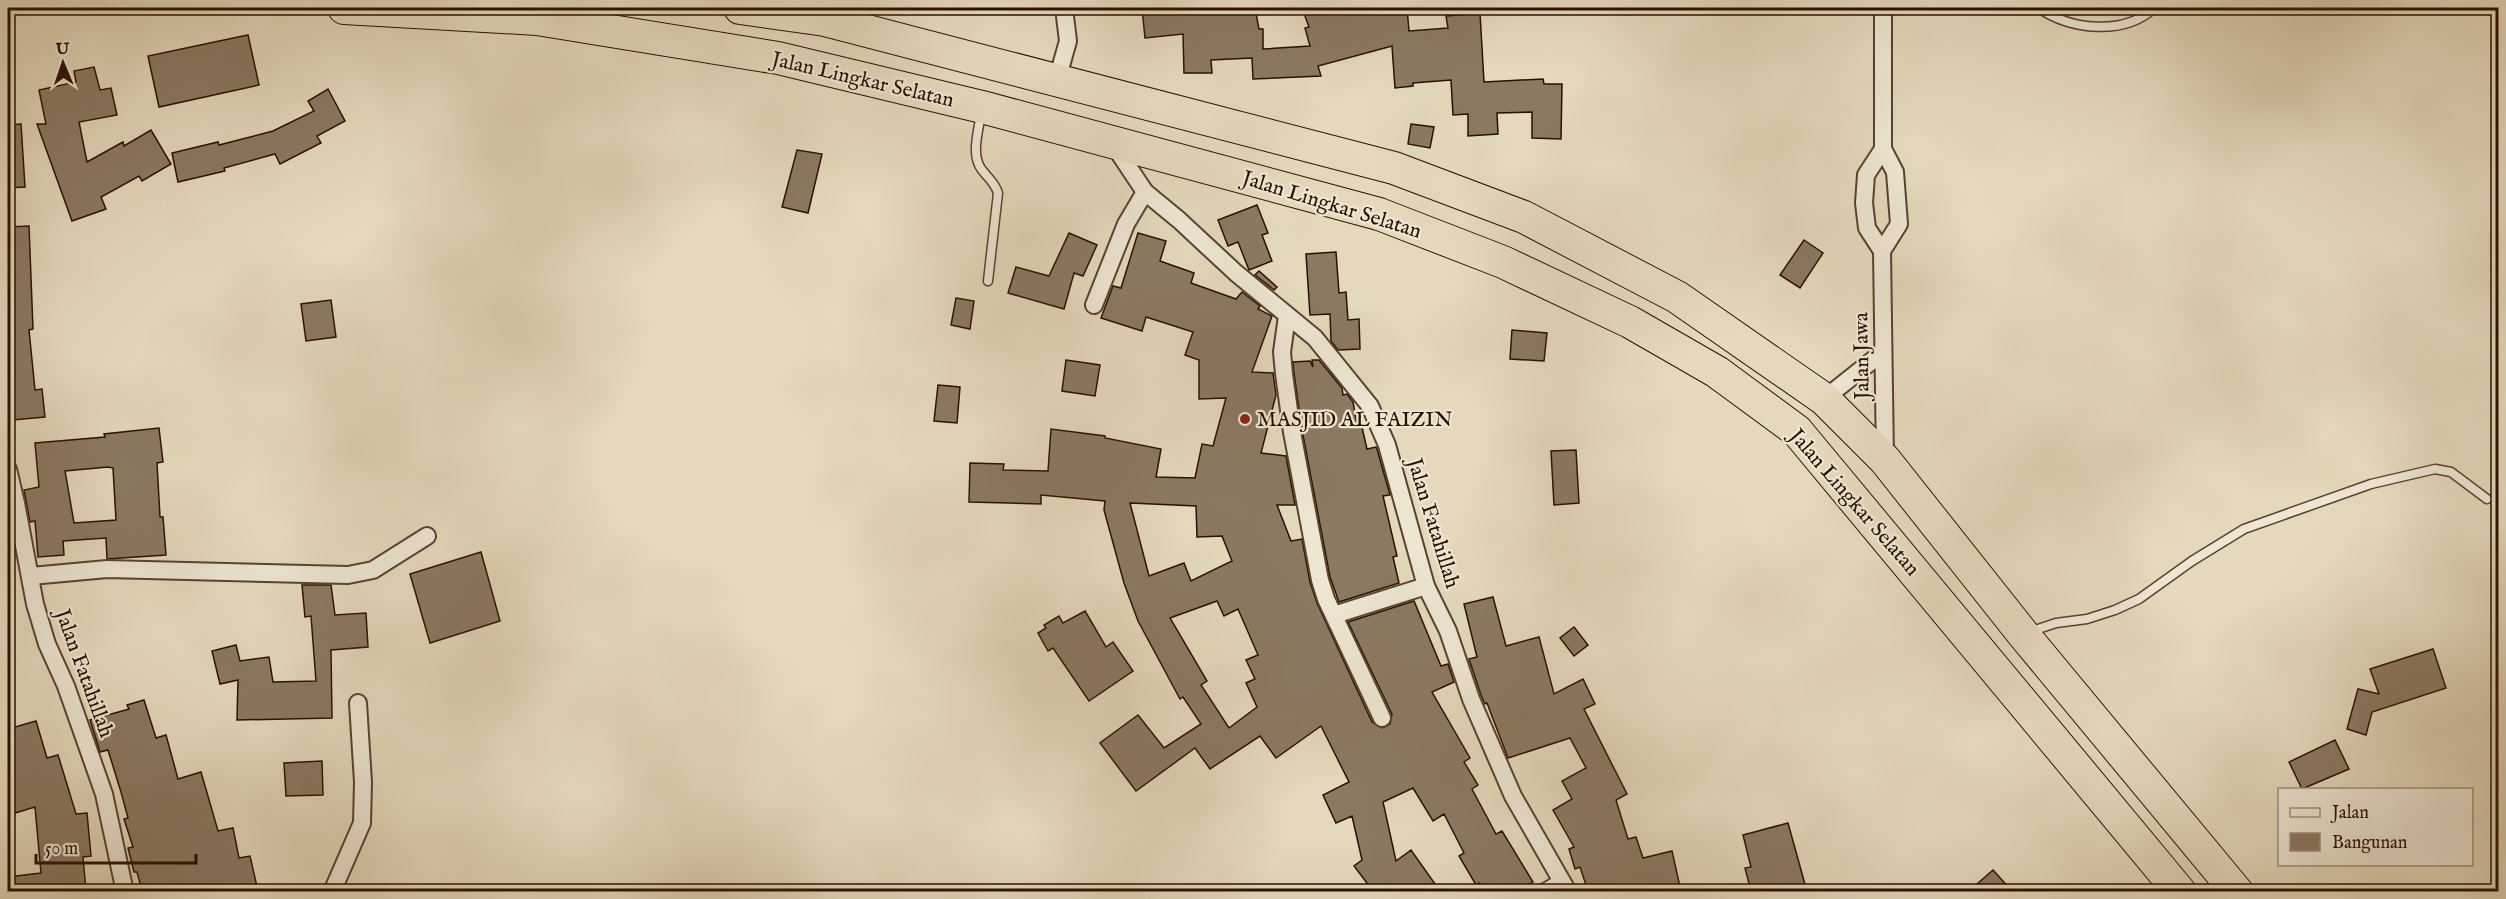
<svg xmlns="http://www.w3.org/2000/svg" width="2506" height="899" viewBox="0 0 2506 899" font-family="'IM FELL English',serif">
<style>
.building{fill:#8b7962;stroke:#2a1000;stroke-width:1.5;fill-rule:evenodd}
.lines{fill:none;stroke-linecap:round;stroke-linejoin:round}
.lane-casing{stroke:#58422f;stroke-width:11}
.street-casing{stroke:#58422f;stroke-width:20}
.highway-casing{stroke:#2a1000;stroke-width:34}
.lane{stroke:#ede6d3;stroke-width:8}
.street{stroke:#ede6d3;stroke-width:16}
.highway{stroke:#e4d9bc;stroke-width:32}
.poi-dot{fill:#8f2418;stroke:#ede6d3;stroke-width:2}
.labels{text-anchor:middle;stroke-width:4.5;stroke-linejoin:round;paint-order:stroke}
.street-label{font-size:21px;fill:#2a1000;stroke:#ede6d3}
.poi-label{font-size:21px;fill:#2a1000;stroke:#ede6d3;text-anchor:start}
</style>
<rect width="100%" height="100%" fill="#e4d9bc"/>
<filter id="stains"><feTurbulence type="fractalNoise" baseFrequency=".00333" numOctaves="4"/><feColorMatrix values="0 0 0 0 .2 0 0 0 0 .09 0 0 0 0 .02 0 0 0 .5 -.17"/></filter>
<radialGradient id="worn" r=".72"><stop offset=".6" stop-color="#630" stop-opacity="0"/><stop offset="1" stop-color="#630" stop-opacity=".3"/></radialGradient>
<g class="building">
<polygon points="1142,8 1255,8 1259,29 1263,29 1263,49 1310,46 1305,28 1309,27 1302,8 1407,8 1409,31 1448,28 1446,16 1480,13 1484,82 1543,79 1544,84 1562,84 1561,139 1532,138 1532,112 1497,113 1498,134 1468,136 1468,114 1453,115 1451,80 1413,83 1413,86 1395,88 1392,46 1318,66 1321,76 1253,79 1252,58 1211,60 1212,73 1184,73 1183,34 1145,38"/>
<polygon points="248,35 259,85 159,107 148,56"/>
<polygon points="94,67 100,90 111,88 117,115 79,122 87,162 123,142 124,146 151,130 171,164 142,181 139,176 101,197 106,209 72,221 37,124 46,124 39,90 76,82 74,71"/>
<polygon points="328,89 345,121 317,136 321,143 280,164 275,154 224,168 225,171 178,182 172,153 218,142 219,145 273,131 314,111 308,101"/>
<polygon points="21,124 25,187 8,188 8,125"/>
<polygon points="1411,124 1434,127 1430,148 1408,144"/>
<polygon points="797,150 822,154 808,213 782,207"/>
<polygon points="1257,205 1268,233 1262,235 1272,261 1249,270 1238,242 1228,246 1218,220"/>
<polygon points="29,226 33,329 29,330 35,390 42,389 45,417 13,420 10,385 8,386 8,227"/>
<polygon points="1069,233 1097,245 1083,276 1074,273 1064,309 1008,293 1016,267 1049,276"/>
<path d="M1138 233 1166 241 1160 261 1194 273 1191 283 1236 299 1242 292 1260 306 1258 309 1272 316 1252 372 1273 373 1276 395 1261 453 1286 456 1295 505H1277L1291 541 1302 539 1310 582 1317 603 1372 722 1382 728 1390 724 1392 714 1348 622 1414 601 1441 666 1448 664 1454 682 1432 692 1470 758 1464 762 1478 785 1472 789 1496 834 1502 831 1533 882 1516 891H1484L1479 883 1476 885 1459 856 1464 853 1444 814 1433 821 1413 788 1383 802 1396 861 1411 850 1440 891H1373L1354 866 1362 860 1352 816 1336 823 1323 795 1349 782 1321 726 1276 758 1260 736 1210 769 1195 748 1136 791 1100 743 1138 715 1164 748 1201 724 1183 697 1180 699 1138 621 1124 583 1104 510 1105 501 1041 495V504L969 502 970 463 1004 464 1003 470 1048 471 1051 429 1105 436V438L1161 449 1156 477 1195 478 1202 444 1213 446 1226 398 1199 399V360L1185 355 1193 332 1146 317 1142 331 1101 318 1113 286 1121 288ZM1130 503 1196 506 1197 537 1222 536 1232 561 1191 581 1184 563 1149 576ZM1217 601 1224 616 1238 609 1258 655 1246 660 1255 679 1246 683 1257 707 1229 728 1201 685 1207 681 1170 618Z"/>
<polygon points="1804,240 1823,253 1800,288 1780,275"/>
<polygon points="1336,252 1339,293 1346,292 1348,320 1359,319 1360,349 1338,350 1331,341 1330,314 1310,315 1306,254"/>
<polygon points="1259,271 1277,287 1274,290 1255,275"/>
<polygon points="956,298 974,301 970,329 951,325"/>
<polygon points="331,300 336,337 306,341 301,304"/>
<polygon points="1512,330 1547,333 1544,361 1510,359"/>
<polygon points="1066,360 1100,365 1095,396 1062,391"/>
<polygon points="1312,360 1319,360 1342,388 1343,395 1347,394 1353,402 1357,424 1361,423 1367,449 1376,447 1377,449 1390,495 1383,496 1397,556 1393,557 1399,583 1339,602 1330,577 1302,430 1294,373 1293,362 1310,361 1313,367"/>
<polygon points="938,385 960,387 957,423 934,421"/>
<path d="M159 428 163 462 157 463 160 517H163L166 555 107 559 106 538 63 541 64 555 38 557 35 521 30 522 24 490 39 487 35 443 105 437 104 434ZM108 467 113 468 116 520 74 523 65 471Z"/>
<polygon points="1576,450 1579,503 1554,505 1551,451"/>
<polygon points="481,552 500,621 430,643 410,574"/>
<polygon points="302,585 331,585 335,615 366,613 368,647 331,650 332,718 237,720 238,680 220,684 212,651 236,645 240,661 269,657 273,682 316,681 311,616 305,617"/>
<polygon points="1493,597 1506,646 1539,637 1554,694 1583,679 1595,704 1584,709 1627,794 1616,800 1628,839 1636,837 1643,858 1672,851 1680,887 1659,891 1588,891 1580,867 1575,869 1569,849 1574,847 1553,810 1572,799 1562,781 1586,768 1570,738 1508,758 1487,703 1485,704 1481,695 1469,659 1477,657 1464,604"/>
<polygon points="1085,611 1106,647 1113,642 1133,671 1089,701 1053,648 1048,651 1038,633 1046,628 1044,625 1059,616 1063,623"/>
<polygon points="1574,627 1588,645 1574,656 1560,638"/>
<polygon points="2433,649 2446,688 2372,712 2366,735 2347,729 2358,689 2379,694 2370,669"/>
<polygon points="144,700 156,738 166,735 178,779 201,772 218,831 233,828 239,858 250,856 258,891 142,891 137,872 134,872 128,848 133,847 124,819 128,818 121,792 108,750 100,752 90,720 129,709 127,705"/>
<polygon points="36,721 47,758 58,755 76,814 87,813 91,856 83,857 86,891 8,891 8,877 41,873 35,807 15,813 8,789 8,729"/>
<polygon points="2335,740 2349,769 2302,789 2289,762"/>
<polygon points="322,761 323,795 286,796 284,763"/>
<polygon points="1788,823 1806,888 1793,891 1751,891 1745,868 1751,867 1743,835"/>
<polygon points="1993,870 2012,891 1969,891"/>
</g>
<g class="lines">
<defs>
<g id="lane">
<path d="M2039 8C2069 30 2124 36 2154 8"/>
<path d="M981 113C979 130 970 155 982 170 989 179 995 183 998 193L988 281"/>
<polyline points="2029,632 2056,623 2087,619 2115,610 2139,599 2192,561 2244,529 2371,484 2435,469 2451,472 2487,499"/>
</g>
<g id="street">
<polyline points="1057,80 1068,41 1064,8"/>
<polyline points="1113,144 1145,192 1179,220 1236,273 1315,338 1370,406 1387,445 1426,586 1448,631 1471,699 1513,796 1568,892"/>
<polyline points="1883,149 1866,175 1864,203 1867,228 1882,251 1885,460"/>
<polyline points="1882,251 1899,224 1895,172 1883,149 1883,8"/>
<polyline points="1094,305 1126,224 1145,192"/>
<polyline points="1287,316 1282,352 1284,374 1292,432 1320,580 1326,599 1382,718"/>
<polyline points="1824,399 1883,352"/>
<polyline points="8,469 16,503 35,604 47,644 66,686 104,794 125,892"/>
<polyline points="31,576 107,569 348,575 373,570 427,536"/>
<polyline points="1334,615 1426,586"/>
<polyline points="332,892 362,823 363,782 358,703"/>
<polyline points="1545,892 1562,882"/>
</g>
<g id="highway">
<polyline points="344,8 537,19 778,58 982,107 1379,214 1503,262 1630,322 1717,372 1797,431 2180,892"/>
<polyline points="740,8 825,20 1394,168 1524,217 1677,297 1824,399 1885,460 2023,634 2237,892"/>
</g>
</defs>
<use href="#lane" class="lane-casing"/>
<use href="#street" class="street-casing"/>
<use href="#highway" class="highway-casing"/>
<use href="#lane" class="lane"/>
<use href="#street" class="street"/>
<use href="#highway" class="highway"/>
</g>
<circle class="poi-dot" cx="1245" cy="419" r="6"/>
<g class="labels">
<g class="street-label">
<text transform="translate(863 79) rotate(13)" y="7">Jalan Lingkar Selatan</text>
<text transform="translate(1332 204) rotate(17)" y="7">Jalan Lingkar Selatan</text>
<text transform="translate(1861 356) rotate(-91)" y="7">Jalan Jawa</text>
<text transform="translate(1855 502) rotate(49)" y="7">Jalan Lingkar Selatan</text>
<text transform="translate(1434 523) rotate(73)" y="7">Jalan Fatahillah</text>
<text transform="translate(85 673) rotate(70)" y="7">Jalan Fatahillah</text>
</g>
<g class="poi-label">
<text x="1257" y="426">MASJID AL FAIZIN</text>
</g>
</g>
<rect width="2506" height="899" fill="none" stroke="#e4d9bc" stroke-width="30"/>
<rect x="9" y="9" width="2488" height="881" fill="none" stroke="#2a1000" stroke-width="3"/>
<rect x="15" y="15" width="2476" height="869" fill="none" stroke="#2a1000" stroke-width="1.5"/>
<rect x="2278" y="788" width="195" height="78" fill="#ede6d3" stroke="#9f907f" stroke-width="1.5"/>
<rect x="2290" y="808" width="30" height="9" fill="#ede6d3" stroke="#9f907f" stroke-width="1.5"/>
<text x="2332" y="818" font-size="18" fill="#2a1000">Jalan</text>
<rect x="2290" y="833" width="30" height="18" fill="#8b7962" stroke="#9f907f" stroke-width="1.5"/>
<text x="2332" y="848" font-size="18" fill="#2a1000">Bangunan</text>
<g transform="translate(63 63) rotate(358)" stroke="#ede6d3" stroke-width="4.5" paint-order="stroke">
<path d="M0-4.5L10 22L0 15L-10 22Z" fill="#2a1000"/>
<text y="-9" font-size="16" font-weight="bold" text-anchor="middle" fill="#2a1000">U</text>
</g>
<path d="M36 854v9h160v-9" fill="none" stroke="#2a1000" stroke-width="3"/>
<text x="45" y="854" font-size="18" fill="#2a1000" stroke="#ede6d3" stroke-width="4.5" paint-order="stroke">50 m</text>
<rect width="100%" height="100%" filter="url(#stains)"/>
<rect width="100%" height="100%" fill="url(#worn)"/>
</svg>
